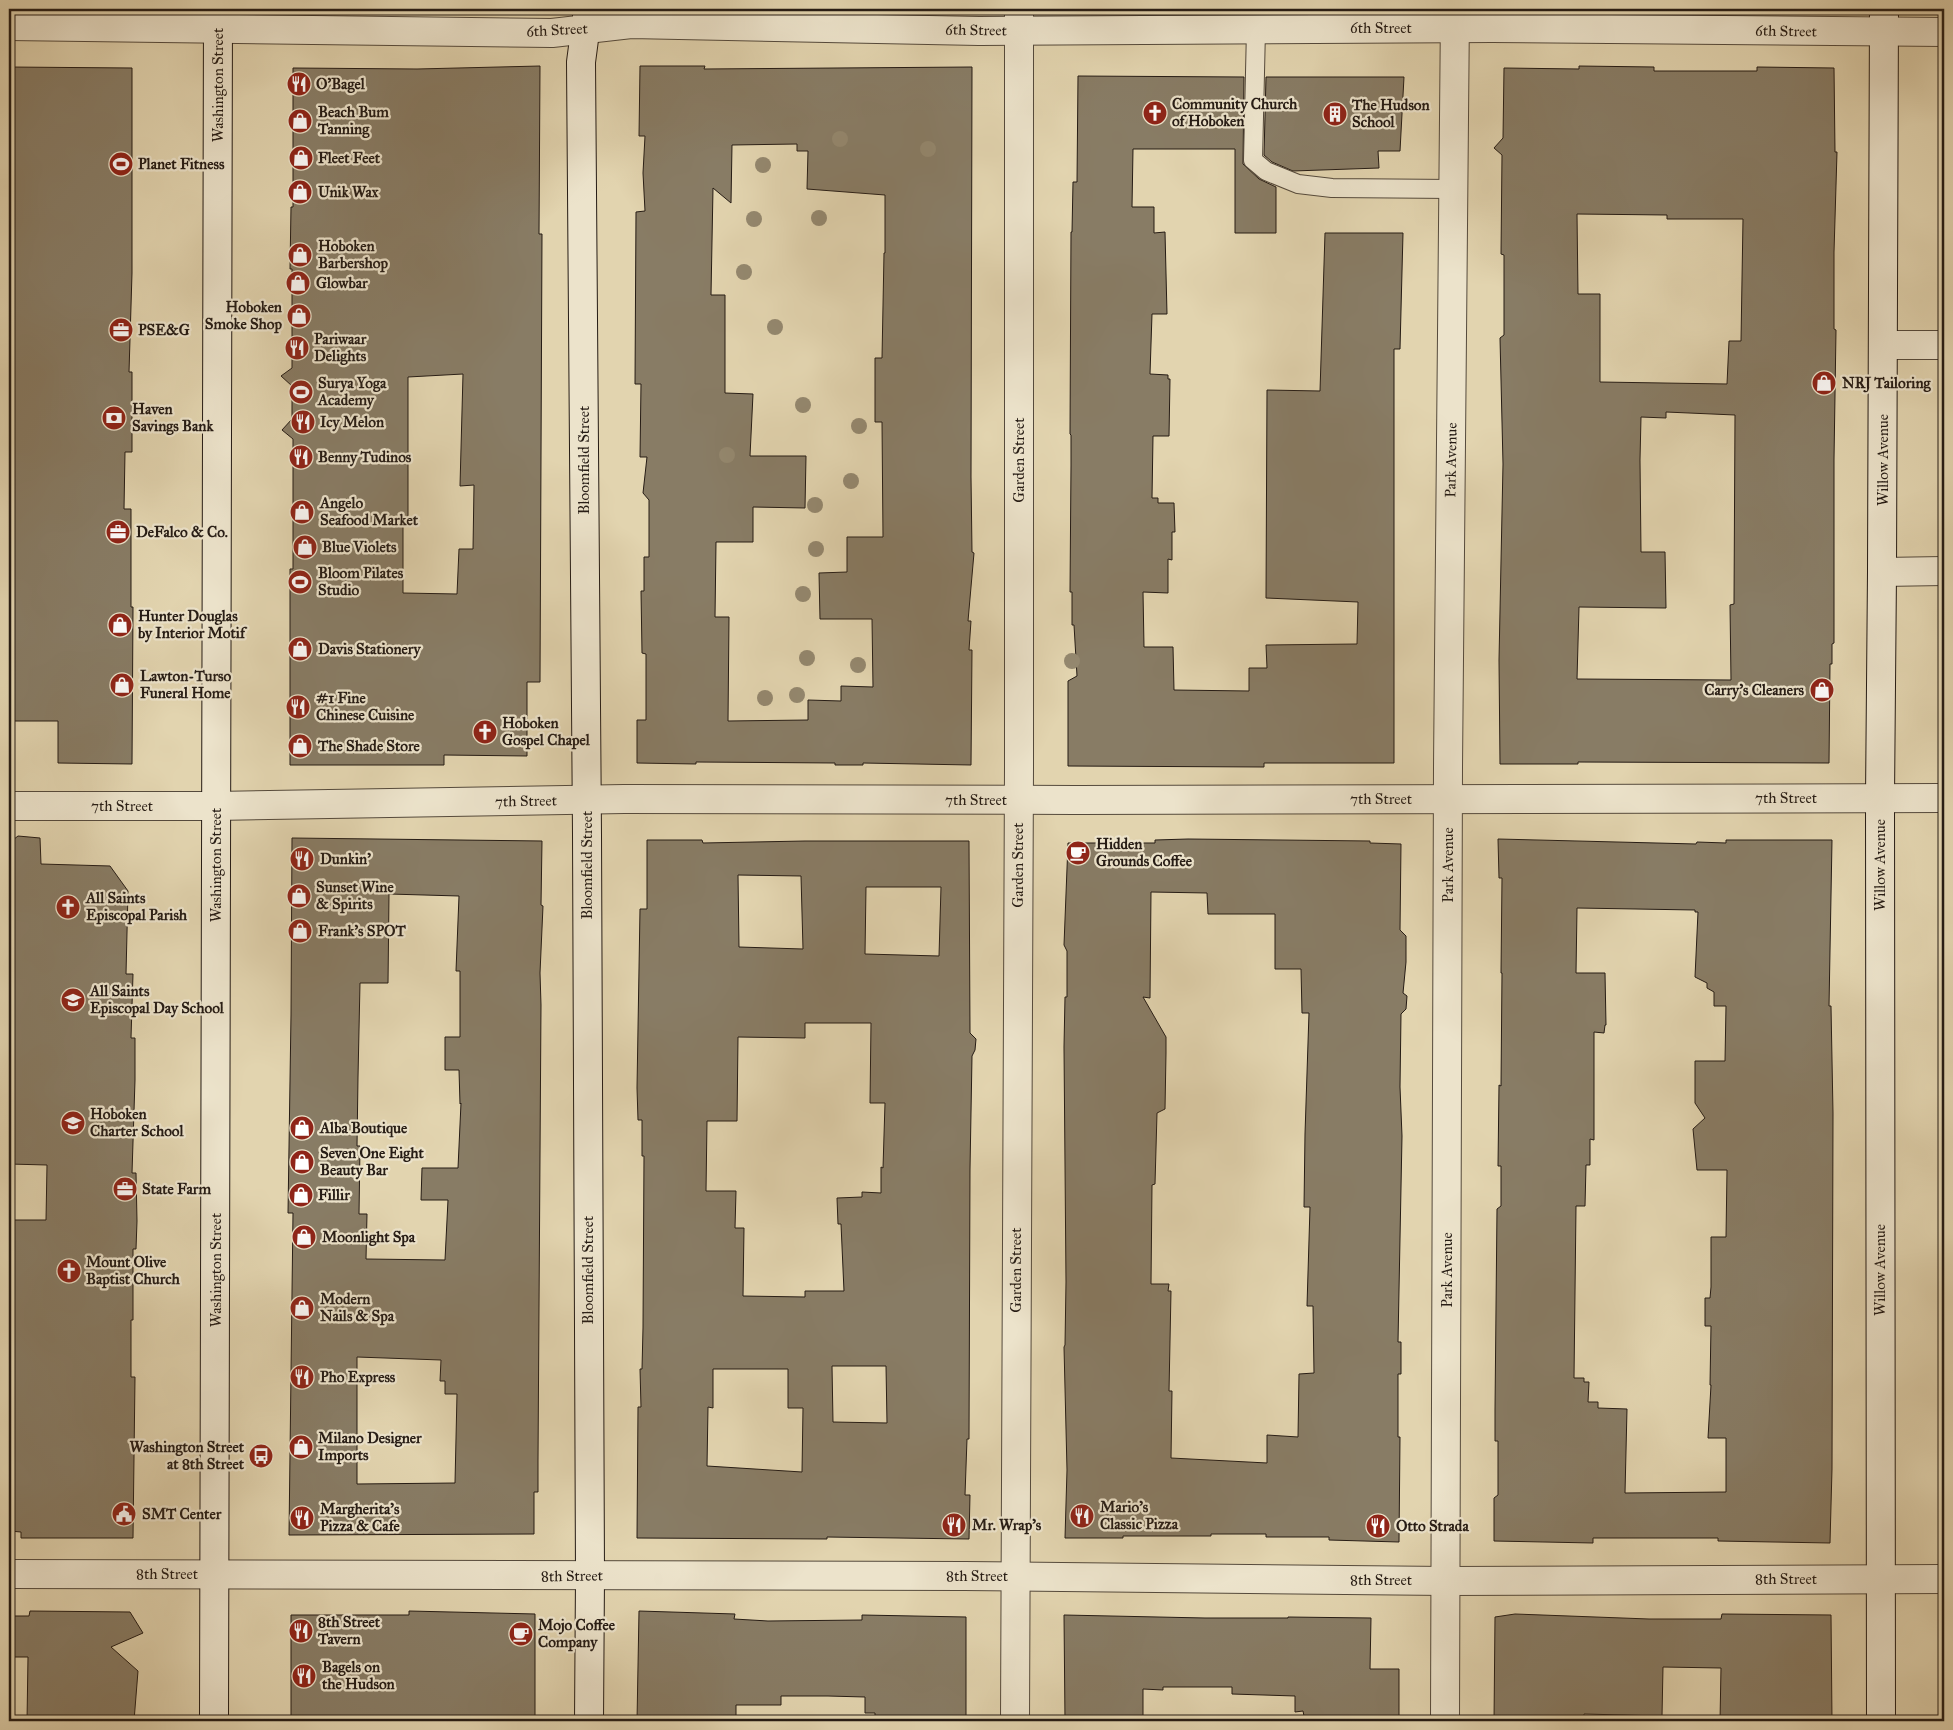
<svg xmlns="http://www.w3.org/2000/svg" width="1953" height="1730" viewBox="0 0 1953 1730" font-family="'IM FELL Great Primer',serif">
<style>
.building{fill:#887c65;stroke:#261c15;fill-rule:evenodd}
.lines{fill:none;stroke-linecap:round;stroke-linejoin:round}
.lane-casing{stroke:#554a3c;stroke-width:20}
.street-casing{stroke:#554a3c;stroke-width:30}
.secondary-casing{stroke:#261c15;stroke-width:30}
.lane{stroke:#ece3cb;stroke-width:18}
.street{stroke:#ece3cb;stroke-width:28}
.secondary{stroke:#ece3cb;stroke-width:28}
.tree{fill:#94886f}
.labels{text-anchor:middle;stroke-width:4.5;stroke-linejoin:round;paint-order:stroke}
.street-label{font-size:15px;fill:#261c15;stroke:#ece3cb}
.poi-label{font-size:15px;font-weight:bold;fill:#261c15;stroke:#ece3cb;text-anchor:start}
</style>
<rect width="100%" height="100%" fill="#e2d4af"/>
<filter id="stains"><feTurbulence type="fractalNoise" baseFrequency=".004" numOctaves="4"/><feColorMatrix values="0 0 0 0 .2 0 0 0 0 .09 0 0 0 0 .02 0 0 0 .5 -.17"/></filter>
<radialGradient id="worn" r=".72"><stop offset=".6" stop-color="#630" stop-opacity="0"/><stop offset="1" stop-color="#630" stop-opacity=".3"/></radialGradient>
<g class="building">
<path d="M540 66 539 234H542L540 682H527V756L444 755V765H290V569H293V439L282 430 292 419V386L281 376 292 368V269H290L291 207H293V68L417 69ZM463 374 460 486 474 485 473 549H459L457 594 403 593V524H408V377Z"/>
<path d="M640 66H705L704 69 972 67 971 477 972 552 974 553 968 621H971L969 650H972L971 765 863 763V765H835V763L696 762V764L637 763V720H646V654L642 653 641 591H644V557H649V500L643 493 647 457H640L641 384H635L636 212 645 211 643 173 645 136H639ZM797 144V151H808L807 189 885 195V253H884L882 358H875V422H882L883 537H847V572L819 573 820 619H872L873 687 841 686V701L808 700V720L728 721 729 617H715L716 542H753V507L805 508 806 456H750L753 394 725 393V295H711L713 188 731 203 732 145Z"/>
<path d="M1579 66 1654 67V71H1757V67L1834 68 1835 152H1837L1834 252V329L1836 330 1834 459V643L1832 644V664H1830L1829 763 1578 762V764H1500L1499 660 1503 464 1500 338 1504 335V255L1501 254 1502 155 1494 148 1503 138 1504 68 1579 69ZM1577 214 1667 215V219H1743L1741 341H1729L1727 384 1600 382V294H1578ZM1666 412 1735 415 1734 604 1730 605 1731 680 1577 679 1579 607 1666 608 1665 552H1641L1640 460 1641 417 1666 418Z"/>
<polygon points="9,67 132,68 132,273 129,372 132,372 132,452 125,452 124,509 131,509 131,607 133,607 132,764 58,763 58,721 9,721"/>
<polygon points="1078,76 1244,77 1243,164 1259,179 1276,187 1276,233 1235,233 1235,149 1133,149 1132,207 1154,207 1154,233 1165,232 1167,314 1152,314 1150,374 1168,375 1168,379 1170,379 1169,436 1153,436 1152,498 1158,498 1158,503 1174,503 1175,532 1172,532 1172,560 1168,559 1168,593 1143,592 1144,647 1173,647 1174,690 1249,691 1249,668 1267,668 1266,645 1357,644 1358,602 1266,598 1267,390 1320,391 1325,233 1403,233 1400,349 1394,349 1394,763 1264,763 1264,767 1068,766 1068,681 1077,676 1074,625 1072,625 1072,592 1070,592 1071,466 1071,435 1070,434 1071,232 1072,232 1073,182 1077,182"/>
<polygon points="1266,77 1404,77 1400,151 1378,151 1379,168 1293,171 1272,162 1264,155"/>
<polygon points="18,836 40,838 41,864 110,866 128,891 126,974 133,974 131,1038 135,1038 135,1080 132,1173 136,1173 137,1221 136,1249 133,1249 133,1320 131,1320 131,1377 135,1377 133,1538 21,1538 21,1532 9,1531 9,1220 46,1220 47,1165 9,1164 9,843"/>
<path d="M292 838 542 841 541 905 543 906 540 973 541 1005 538 1460V1492H534V1534L289 1535 293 1213H288L291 1015ZM389 894 459 896 456 971H460V1037H445V1070H459L460 1104 461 1103 458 1168H422L421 1200H448L445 1260 366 1259 367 1214H359L360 1146H357L358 1077 360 983H388ZM357 1357 441 1360 440 1381H445V1394H457L455 1483 357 1484Z"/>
<path d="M1188 839 1370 841V843L1401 844 1400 930 1406 936V962L1403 993 1407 996 1406 1009 1401 1014 1400 1087 1402 1136 1398 1342H1401V1374H1398V1437H1400L1399 1542 1329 1540V1537H1266V1534H1211V1536H1123V1538H1065L1067 1470 1064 1347 1065 1345 1066 1282 1064 1047 1065 997H1067V951L1064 945 1068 843H1155V840ZM1151 892 1207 893 1208 914H1275V969H1301L1302 1013H1309L1305 1134 1304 1207H1310L1307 1306H1313L1314 1373 1299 1374 1298 1437 1267 1435V1463L1171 1458 1172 1391H1169L1171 1291H1168L1169 1284H1151L1152 1185 1155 1184 1157 1113 1165 1109 1166 1053V1037L1143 997 1150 998Z"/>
<path d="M1498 839 1696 844 1697 842 1726 843V840H1832L1829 1006H1831L1833 1113 1832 1469 1830 1543 1718 1541V1538H1593V1543L1494 1541V1498L1498 1495V1441H1495V1410L1497 1209 1501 1206V1166H1498L1499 1085 1501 1086 1502 973H1501L1502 878H1499ZM1577 908 1695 910V912H1698L1695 977 1707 983V988L1714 992V1006H1726L1725 1061H1695V1103L1705 1118 1693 1129 1697 1170H1727L1726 1237H1711V1287L1710 1298H1705V1326H1711L1710 1385H1711L1708 1438H1726V1492L1625 1493 1627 1409 1598 1408V1402H1588L1589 1382H1584V1378H1574L1576 1206H1585L1586 1165H1590V1139L1594 1140V1032L1604 1033 1605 1025H1606L1605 973H1576Z"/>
<path d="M647 840H702L703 843 805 841H969L970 1033 976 1039 975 1050 972 1056 970 1169 969 1439H967L965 1495H970L969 1539 827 1537V1539L637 1538 638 1407H641L640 1369H642L643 1328 644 1156H642V1120H638L637 1088 640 909H647ZM738 875 801 876 803 949 739 947ZM866 887H941L939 956 865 954ZM805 1023H871L870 1103H885L883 1168 881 1167V1193L862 1192V1197L837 1198 838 1224H841L844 1291H805V1297L743 1296 744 1228H735L736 1191H706L707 1121H737L738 1037 805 1038ZM832 1366H886L887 1423 833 1422ZM713 1369H788V1408H803L802 1472 707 1466 708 1407 713 1408Z"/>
<polygon points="30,1611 130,1612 143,1633 111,1647 138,1671 134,1721 27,1721 28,1657 9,1657 9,1616 29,1616"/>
<polygon points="409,1611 535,1614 535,1721 291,1721 291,1615 409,1615"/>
<polygon points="639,1611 735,1614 734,1619 768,1621 862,1620 862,1615 966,1617 966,1721 875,1721 875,1713 865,1713 865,1697 828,1696 781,1696 781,1705 736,1705 736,1721 637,1721"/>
<polygon points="1515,1614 1649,1619 1721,1619 1722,1614 1831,1615 1832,1721 1720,1721 1721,1668 1663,1667 1662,1716 1584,1714 1584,1721 1494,1721 1495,1617"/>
<polygon points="1064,1615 1205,1618 1288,1618 1288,1617 1371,1618 1370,1669 1399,1669 1399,1721 1312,1721 1311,1716 1304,1716 1303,1711 1295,1712 1295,1696 1232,1694 1232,1687 1163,1687 1163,1690 1143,1689 1143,1721 1065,1721"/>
</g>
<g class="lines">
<defs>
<polyline id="lane" points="1256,29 1253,160 1266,171 1298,184 1332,188 1453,189"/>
<g id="street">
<polyline points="9,26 552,33 631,24 979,31 1492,28 1944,32"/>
<polyline points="1884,345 1944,345"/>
<polyline points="1882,572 1944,571"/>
<polyline points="9,806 216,806 624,799 1076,800 1944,798"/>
<polyline points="9,1574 964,1576 1446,1581 1944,1579"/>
<polyline points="1015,1721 1019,767 1019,9"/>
<polyline points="1445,1721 1448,767 1455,10"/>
</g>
<g id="secondary">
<polyline points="588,9 581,62 587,834 590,1576 589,1721"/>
<polyline points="214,1721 218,9"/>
<polyline points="1881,1721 1880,798 1882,572 1884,9"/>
</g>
</defs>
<use href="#lane" class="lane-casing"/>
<use href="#street" class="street-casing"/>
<use href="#secondary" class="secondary-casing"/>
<use href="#lane" class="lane"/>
<use href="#street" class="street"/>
<use href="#secondary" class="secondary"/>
</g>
<g class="tree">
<circle cx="840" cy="139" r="8"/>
<circle cx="928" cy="149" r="8"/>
<circle cx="763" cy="165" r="8"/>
<circle cx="819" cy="218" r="8"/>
<circle cx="754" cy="219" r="8"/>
<circle cx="744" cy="272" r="8"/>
<circle cx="775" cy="327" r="8"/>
<circle cx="803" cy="405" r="8"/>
<circle cx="859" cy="426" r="8"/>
<circle cx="727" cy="455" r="8"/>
<circle cx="851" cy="481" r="8"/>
<circle cx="815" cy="505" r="8"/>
<circle cx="816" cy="549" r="8"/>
<circle cx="803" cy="594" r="8"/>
<circle cx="807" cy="658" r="8"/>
<circle cx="1072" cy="661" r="8"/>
<circle cx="858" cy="665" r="8"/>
<circle cx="797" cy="695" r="8"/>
<circle cx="765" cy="698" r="8"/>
</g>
<defs>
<symbol id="restaurant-disc" viewBox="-11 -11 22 22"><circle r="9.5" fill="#8f2418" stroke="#ece3cb"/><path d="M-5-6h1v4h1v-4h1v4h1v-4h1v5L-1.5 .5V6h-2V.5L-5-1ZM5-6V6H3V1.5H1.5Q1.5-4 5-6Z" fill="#fff"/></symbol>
<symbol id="church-disc" viewBox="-11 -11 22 22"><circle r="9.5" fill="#8f2418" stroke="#ece3cb"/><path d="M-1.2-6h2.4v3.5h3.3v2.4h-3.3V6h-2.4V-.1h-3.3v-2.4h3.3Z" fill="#fff"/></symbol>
<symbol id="building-disc" viewBox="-11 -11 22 22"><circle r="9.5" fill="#8f2418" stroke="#ece3cb"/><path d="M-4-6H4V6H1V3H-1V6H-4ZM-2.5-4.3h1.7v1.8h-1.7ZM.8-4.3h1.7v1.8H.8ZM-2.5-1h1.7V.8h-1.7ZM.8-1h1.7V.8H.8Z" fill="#fff"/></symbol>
<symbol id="shop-disc" viewBox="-11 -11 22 22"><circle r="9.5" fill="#8f2418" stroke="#ece3cb"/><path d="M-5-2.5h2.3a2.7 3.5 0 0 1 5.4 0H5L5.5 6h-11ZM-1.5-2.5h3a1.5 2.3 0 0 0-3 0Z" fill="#fff"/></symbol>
<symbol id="stadium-disc" viewBox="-11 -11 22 22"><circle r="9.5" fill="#8f2418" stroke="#ece3cb"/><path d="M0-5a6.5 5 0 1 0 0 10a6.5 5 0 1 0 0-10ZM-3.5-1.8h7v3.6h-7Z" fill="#fff"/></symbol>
<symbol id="office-disc" viewBox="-11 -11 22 22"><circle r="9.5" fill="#8f2418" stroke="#ece3cb"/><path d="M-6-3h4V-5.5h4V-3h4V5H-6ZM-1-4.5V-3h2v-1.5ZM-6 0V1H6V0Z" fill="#fff"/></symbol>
<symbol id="bank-disc" viewBox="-11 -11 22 22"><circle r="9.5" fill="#8f2418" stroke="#ece3cb"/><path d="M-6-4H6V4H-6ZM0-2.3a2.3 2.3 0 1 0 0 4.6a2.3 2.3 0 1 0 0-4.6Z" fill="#fff"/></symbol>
<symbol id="cafe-disc" viewBox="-11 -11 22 22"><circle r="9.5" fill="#8f2418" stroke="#ece3cb"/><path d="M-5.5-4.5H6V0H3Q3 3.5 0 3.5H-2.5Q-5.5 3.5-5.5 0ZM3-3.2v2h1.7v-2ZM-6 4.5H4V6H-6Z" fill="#fff"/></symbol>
<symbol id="school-disc" viewBox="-11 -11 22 22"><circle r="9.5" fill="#8f2418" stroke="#ece3cb"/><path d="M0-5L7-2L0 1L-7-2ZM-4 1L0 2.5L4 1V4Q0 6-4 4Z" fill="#fff"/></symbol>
<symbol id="bus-disc" viewBox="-11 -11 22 22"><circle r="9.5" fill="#8f2418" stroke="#ece3cb"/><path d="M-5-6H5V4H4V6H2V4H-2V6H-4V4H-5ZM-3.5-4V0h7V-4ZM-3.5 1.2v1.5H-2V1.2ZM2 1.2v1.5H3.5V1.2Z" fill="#fff"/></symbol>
<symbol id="civic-disc" viewBox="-11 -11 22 22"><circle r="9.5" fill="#8f2418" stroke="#ece3cb"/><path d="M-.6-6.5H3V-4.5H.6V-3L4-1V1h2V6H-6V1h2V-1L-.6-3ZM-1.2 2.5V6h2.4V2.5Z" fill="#fff"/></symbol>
</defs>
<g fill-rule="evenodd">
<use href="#restaurant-disc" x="285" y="70" width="28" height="28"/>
<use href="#church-disc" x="1141" y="99" width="28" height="28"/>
<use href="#building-disc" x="1321" y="100" width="28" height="28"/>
<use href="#shop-disc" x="286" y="107" width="28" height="28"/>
<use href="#shop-disc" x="287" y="144" width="28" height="28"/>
<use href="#stadium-disc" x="107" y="150" width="28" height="28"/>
<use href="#shop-disc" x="286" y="178" width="28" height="28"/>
<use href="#shop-disc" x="286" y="241" width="28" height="28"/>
<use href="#shop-disc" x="284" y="269" width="28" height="28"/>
<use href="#shop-disc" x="285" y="302" width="28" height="28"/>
<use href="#office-disc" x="107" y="316" width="28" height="28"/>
<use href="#restaurant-disc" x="283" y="334" width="28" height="28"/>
<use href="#shop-disc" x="1810" y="369" width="28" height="28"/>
<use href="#stadium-disc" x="287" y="378" width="28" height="28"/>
<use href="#bank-disc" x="100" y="404" width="28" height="28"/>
<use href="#restaurant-disc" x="289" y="408" width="28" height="28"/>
<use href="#restaurant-disc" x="287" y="443" width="28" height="28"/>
<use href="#shop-disc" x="288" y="498" width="28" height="28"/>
<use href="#office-disc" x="104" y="518" width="28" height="28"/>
<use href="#shop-disc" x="291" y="533" width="28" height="28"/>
<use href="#stadium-disc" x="286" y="568" width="28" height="28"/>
<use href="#shop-disc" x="106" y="611" width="28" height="28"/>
<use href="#shop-disc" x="286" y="635" width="28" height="28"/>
<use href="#shop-disc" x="108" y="671" width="28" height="28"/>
<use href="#shop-disc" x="1808" y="676" width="28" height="28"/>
<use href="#restaurant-disc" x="284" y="693" width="28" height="28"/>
<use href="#church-disc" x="471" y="718" width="28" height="28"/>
<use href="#shop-disc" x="286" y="732" width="28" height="28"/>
<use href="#cafe-disc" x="1064" y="839" width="28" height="28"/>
<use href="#restaurant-disc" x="288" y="845" width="28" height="28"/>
<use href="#shop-disc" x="285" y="882" width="28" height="28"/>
<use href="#church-disc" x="54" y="893" width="28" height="28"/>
<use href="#shop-disc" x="286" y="917" width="28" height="28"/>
<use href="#school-disc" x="59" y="986" width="28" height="28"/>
<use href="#school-disc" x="59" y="1109" width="28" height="28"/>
<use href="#shop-disc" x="288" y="1114" width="28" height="28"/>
<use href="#shop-disc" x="288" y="1148" width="28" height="28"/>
<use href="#office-disc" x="111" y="1175" width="28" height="28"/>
<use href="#shop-disc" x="287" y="1181" width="28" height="28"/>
<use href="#shop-disc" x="290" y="1223" width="28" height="28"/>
<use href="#church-disc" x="55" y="1257" width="28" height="28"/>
<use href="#shop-disc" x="288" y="1294" width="28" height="28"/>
<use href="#restaurant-disc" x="288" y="1363" width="28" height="28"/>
<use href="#shop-disc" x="287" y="1433" width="28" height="28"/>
<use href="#bus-disc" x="247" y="1442" width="28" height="28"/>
<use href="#civic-disc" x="110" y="1500" width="28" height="28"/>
<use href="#restaurant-disc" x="1068" y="1502" width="28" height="28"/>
<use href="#restaurant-disc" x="288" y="1504" width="28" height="28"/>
<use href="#restaurant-disc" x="940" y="1511" width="28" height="28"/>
<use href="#restaurant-disc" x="1364" y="1512" width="28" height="28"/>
<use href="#restaurant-disc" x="287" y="1617" width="28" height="28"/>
<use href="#cafe-disc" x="507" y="1620" width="28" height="28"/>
<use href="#restaurant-disc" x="290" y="1662" width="28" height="28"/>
</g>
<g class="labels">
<g class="street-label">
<text x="1381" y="33">6th Street</text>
<text transform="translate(557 30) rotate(-3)" y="5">6th Street</text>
<text transform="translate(976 30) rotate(1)" y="5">6th Street</text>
<text transform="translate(1786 31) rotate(1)" y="5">6th Street</text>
<text transform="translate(218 85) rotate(-90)" y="5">Washington Street</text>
<text transform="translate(584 460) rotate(-90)" y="5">Bloomfield Street</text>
<text transform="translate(1019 460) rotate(-90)" y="5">Garden Street</text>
<text transform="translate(1451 460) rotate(-89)" y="5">Park Avenue</text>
<text transform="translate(1883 460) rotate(-90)" y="5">Willow Avenue</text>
<text x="1786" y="803">7th Street</text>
<text x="1381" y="804">7th Street</text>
<text x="976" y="805">7th Street</text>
<text transform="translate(526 801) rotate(-1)" y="5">7th Street</text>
<text x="122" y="811">7th Street</text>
<text transform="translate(216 865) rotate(-90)" y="5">Washington Street</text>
<text transform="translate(587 865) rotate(-90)" y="5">Bloomfield Street</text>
<text transform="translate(1018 865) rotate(-90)" y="5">Garden Street</text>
<text transform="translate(1448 865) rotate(-90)" y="5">Park Avenue</text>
<text transform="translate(1880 865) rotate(-90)" y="5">Willow Avenue</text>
<text transform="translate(216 1270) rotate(-90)" y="5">Washington Street</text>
<text transform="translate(588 1270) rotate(-90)" y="5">Bloomfield Street</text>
<text transform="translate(1016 1270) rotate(-90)" y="5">Garden Street</text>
<text transform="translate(1447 1270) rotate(-90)" y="5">Park Avenue</text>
<text transform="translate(1880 1270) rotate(-90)" y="5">Willow Avenue</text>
<text x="167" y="1579">8th Street</text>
<text transform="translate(572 1576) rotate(-1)" y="5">8th Street</text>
<text x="977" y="1581">8th Street</text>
<text x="1786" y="1584">8th Street</text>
<text x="1381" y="1585">8th Street</text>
</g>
<g class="poi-label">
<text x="316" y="89">O'Bagel</text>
<text x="1172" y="109">Community Church<tspan x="1172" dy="17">of Hoboken</tspan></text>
<text x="1352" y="110">The Hudson<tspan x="1352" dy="17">School</tspan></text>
<text x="318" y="117">Beach Bum<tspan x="318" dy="17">Tanning</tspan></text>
<text x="318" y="163">Fleet Feet</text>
<text x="138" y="169">Planet Fitness</text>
<text x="318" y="197">Unik Wax</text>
<text x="318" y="251">Hoboken<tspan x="318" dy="17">Barbershop</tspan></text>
<text x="316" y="288">Glowbar</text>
<text x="282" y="312" text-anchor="end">Hoboken<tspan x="282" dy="17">Smoke Shop</tspan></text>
<text x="138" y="335">PSE&amp;G</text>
<text x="314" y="344">Pariwaar<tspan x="314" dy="17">Delights</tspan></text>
<text x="318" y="388">Surya Yoga<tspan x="318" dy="17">Academy</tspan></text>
<text x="1842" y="388">NRJ Tailoring</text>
<text x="132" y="414">Haven<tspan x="132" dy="17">Savings Bank</tspan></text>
<text x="320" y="427">Icy Melon</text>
<text x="318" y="462">Benny Tudinos</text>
<text x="320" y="508">Angelo<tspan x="320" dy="17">Seafood Market</tspan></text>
<text x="136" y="537">DeFalco &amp; Co.</text>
<text x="322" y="552">Blue Violets</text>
<text x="318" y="578">Bloom Pilates<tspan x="318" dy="17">Studio</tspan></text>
<text x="138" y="621">Hunter Douglas<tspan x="138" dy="17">by Interior Motif</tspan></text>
<text x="318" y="654">Davis Stationery</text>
<text x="140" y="681">Lawton-Turso<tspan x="140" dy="17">Funeral Home</tspan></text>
<text x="1804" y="695" text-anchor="end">Carry's Cleaners</text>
<text x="316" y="703">#1 Fine<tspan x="316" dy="17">Chinese Cuisine</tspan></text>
<text x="502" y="728">Hoboken<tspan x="502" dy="17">Gospel Chapel</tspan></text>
<text x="318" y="751">The Shade Store</text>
<text x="1096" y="849">Hidden<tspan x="1096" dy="17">Grounds Coffee</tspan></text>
<text x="320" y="864">Dunkin'</text>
<text x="316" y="892">Sunset Wine<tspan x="316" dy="17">&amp; Spirits</tspan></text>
<text x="86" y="903">All Saints<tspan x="86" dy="17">Episcopal Parish</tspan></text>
<text x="318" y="936">Frank's SPOT</text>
<text x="90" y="996">All Saints<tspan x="90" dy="17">Episcopal Day School</tspan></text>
<text x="90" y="1119">Hoboken<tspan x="90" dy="17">Charter School</tspan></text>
<text x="320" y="1133">Alba Boutique</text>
<text x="320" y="1158">Seven One Eight<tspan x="320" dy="17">Beauty Bar</tspan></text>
<text x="142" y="1194">State Farm</text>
<text x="318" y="1200">Fillir</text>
<text x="322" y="1242">Moonlight Spa</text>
<text x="86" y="1267">Mount Olive<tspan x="86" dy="17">Baptist Church</tspan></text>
<text x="320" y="1304">Modern<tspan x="320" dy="17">Nails &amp; Spa</tspan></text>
<text x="320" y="1382">Pho Express</text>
<text x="318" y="1443">Milano Designer<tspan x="318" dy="17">Imports</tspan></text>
<text x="244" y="1452" text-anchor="end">Washington Street<tspan x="244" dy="17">at 8th Street</tspan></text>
<text x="1100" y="1512">Mario's<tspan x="1100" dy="17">Classic Pizza</tspan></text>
<text x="320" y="1514">Margherita's<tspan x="320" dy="17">Pizza &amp; Cafe</tspan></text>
<text x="142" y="1519">SMT Center</text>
<text x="972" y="1530">Mr. Wrap's</text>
<text x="1396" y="1531">Otto Strada</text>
<text x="318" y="1627">8th Street<tspan x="318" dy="17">Tavern</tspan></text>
<text x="538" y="1630">Mojo Coffee<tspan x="538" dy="17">Company</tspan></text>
<text x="322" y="1672">Bagels on<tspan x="322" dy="17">the Hudson</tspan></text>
</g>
</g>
<rect width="1953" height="1730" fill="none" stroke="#e2d4af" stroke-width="30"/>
<rect x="10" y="10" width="1933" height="1710" fill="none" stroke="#261c15" stroke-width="2.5"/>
<rect x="15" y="15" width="1923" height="1700" fill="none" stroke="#261c15"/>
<rect width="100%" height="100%" filter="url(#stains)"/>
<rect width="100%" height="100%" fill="url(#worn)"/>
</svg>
